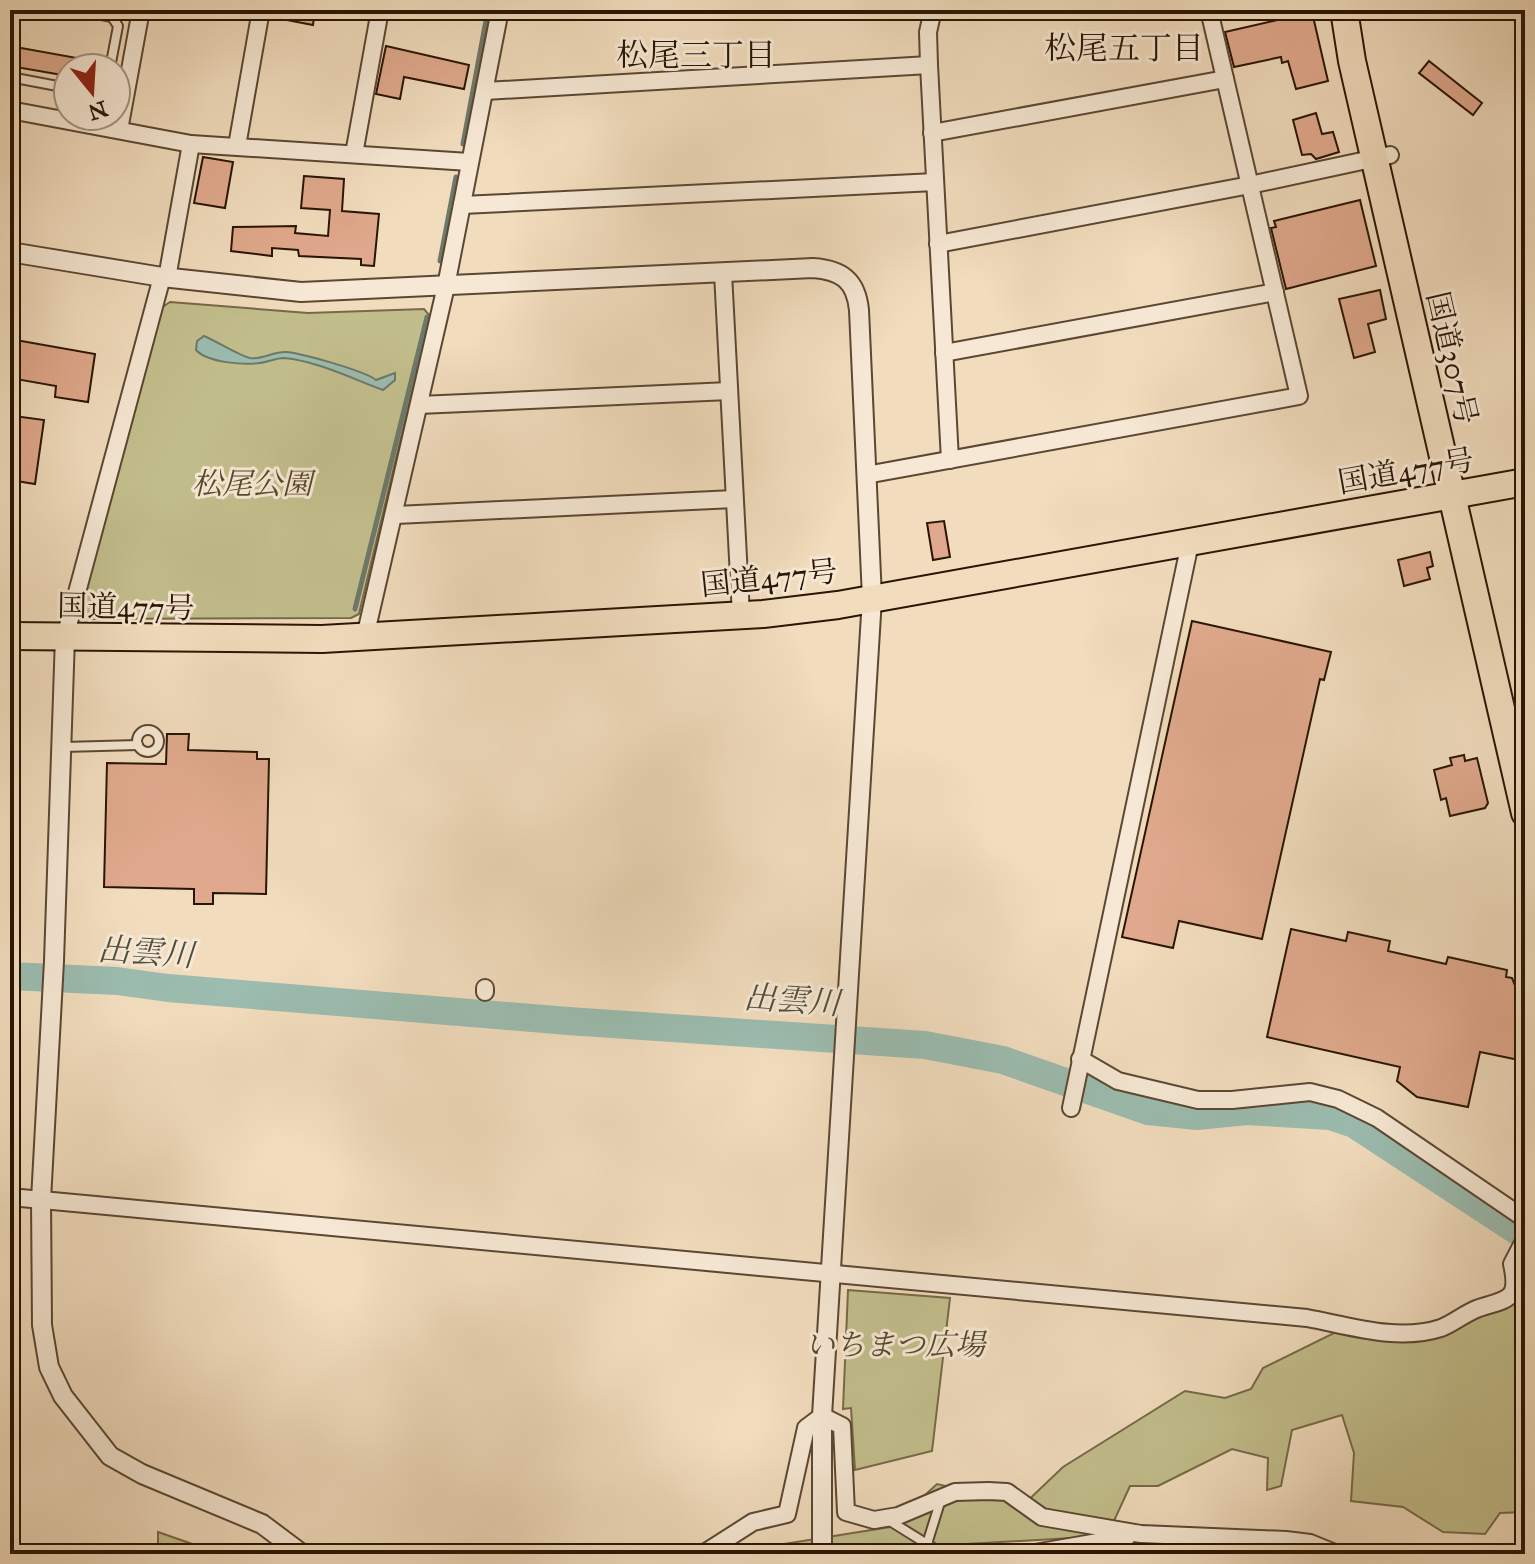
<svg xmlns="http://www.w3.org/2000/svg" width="1535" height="1564" viewBox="0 0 1535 1564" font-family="'IM FELL Great Primer','Noto Serif JP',serif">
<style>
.green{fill:#c2be8c;stroke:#766a48;stroke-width:2}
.water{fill:#9bbcaf;stroke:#6d796a;stroke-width:2}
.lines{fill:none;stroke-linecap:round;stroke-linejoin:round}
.stream{stroke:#6d796a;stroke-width:5}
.river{stroke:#9bbcaf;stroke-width:28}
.building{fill:#e0a98d;stroke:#291503;stroke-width:2}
.service-casing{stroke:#5b4732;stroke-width:12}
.minor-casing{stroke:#5b4732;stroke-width:20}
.tertiary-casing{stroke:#5b4732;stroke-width:22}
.trunk-casing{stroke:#291503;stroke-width:30}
.service{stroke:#f6e8d4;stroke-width:8}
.minor{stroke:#f6e8d4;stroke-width:16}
.tertiary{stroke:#f6e8d4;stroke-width:18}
.trunk{stroke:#f1dcbd;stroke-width:26}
.labels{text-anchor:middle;stroke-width:6;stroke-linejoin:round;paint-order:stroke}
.street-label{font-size:30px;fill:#291503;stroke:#f6e8d4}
.park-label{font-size:30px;font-style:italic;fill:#57482c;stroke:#f6e8d4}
.neighbourhood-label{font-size:32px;fill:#291503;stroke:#f6e8d4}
.water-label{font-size:32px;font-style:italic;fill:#514f3f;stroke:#f6e8d4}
</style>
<rect width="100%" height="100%" fill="#f1dcbd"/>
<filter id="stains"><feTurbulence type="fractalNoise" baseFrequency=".0025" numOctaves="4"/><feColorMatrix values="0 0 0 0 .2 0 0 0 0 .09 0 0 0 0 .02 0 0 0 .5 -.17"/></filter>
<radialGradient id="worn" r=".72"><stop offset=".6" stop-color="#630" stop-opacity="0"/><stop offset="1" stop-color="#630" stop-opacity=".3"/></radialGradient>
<g class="green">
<polygon points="170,302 308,313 424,309 430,316 359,614 351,618 87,619 78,611 161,308"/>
<polygon points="1525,1263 1525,1512 1500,1513 1485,1534 1443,1532 1403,1507 1351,1501 1354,1453 1342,1415 1292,1430 1281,1486 1267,1490 1268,1458 1232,1449 1158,1486 1130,1486 1107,1536 931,1546 920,1554 721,1554 890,1527 937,1484 1002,1499 1020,1508 1063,1467 1185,1391 1225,1398 1251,1389 1263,1368 1338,1331 1415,1342 1516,1301 1520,1268"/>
<polygon points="848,1290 950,1298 932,1451 855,1470 851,1408 843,1409"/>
<polygon points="158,1532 221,1554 158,1554"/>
</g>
<path class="water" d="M204 336C216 341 240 356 250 358 262 360 274 351 287 352 304 354 365 371 376 380L395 373V380L383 390C353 379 317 361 284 358 275 358 269 362 260 363 244 365 208 363 196 350L197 341Z"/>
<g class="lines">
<g class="stream">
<polyline points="463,144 488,10"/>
<polyline points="440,261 456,177"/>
<polyline points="355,609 427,317"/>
</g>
<polyline class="river" points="10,976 117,981 168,988 568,1021 925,1045 1003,1060 1148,1111 1197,1116 1247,1111 1330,1116 1354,1124 1525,1236"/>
</g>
<g class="building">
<polygon points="272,10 315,10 313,25 271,17"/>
<polygon points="1312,12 1328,81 1296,89 1288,61 1282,63 1281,57 1234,67 1225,32"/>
<polygon points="10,46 99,62 98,68 68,68 68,76 10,66"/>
<polygon points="386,46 469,65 464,89 404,77 400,99 376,94"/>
<polygon points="1429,61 1482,103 1473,115 1419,73"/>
<polygon points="1316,113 1322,134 1333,132 1339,152 1316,159 1311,154 1302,155 1293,120"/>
<polygon points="203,157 233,162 225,208 194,203"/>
<polygon points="304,176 344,179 342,211 379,214 374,266 361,265 361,259 299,256 298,250 272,248 272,256 231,251 233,227 296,226 295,233 328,236 330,210 301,208"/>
<polygon points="1360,200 1376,266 1286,289 1271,228 1276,227 1274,221"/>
<polygon points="1380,290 1386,319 1368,324 1375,352 1354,358 1339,299"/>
<polygon points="10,339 95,354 88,402 55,397 56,386 10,378"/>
<polygon points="14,416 44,420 35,484 10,480"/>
<polygon points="944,521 950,557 933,560 927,523"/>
<polygon points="1430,552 1433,566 1427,568 1430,579 1404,586 1398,560"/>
<polygon points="1192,621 1331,652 1324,680 1320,679 1262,939 1179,921 1173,948 1122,937"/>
<polygon points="167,734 189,734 188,750 257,752 257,759 269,759 266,894 213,893 213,904 194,904 194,889 104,887 107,763 166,764"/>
<polygon points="1464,755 1465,761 1477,758 1488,803 1485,808 1450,816 1446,798 1441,800 1434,770 1452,765 1450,758"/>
<polygon points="1291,929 1346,941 1348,932 1390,941 1388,951 1446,964 1448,957 1507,970 1506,977 1512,978 1525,1010 1519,1060 1480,1052 1468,1107 1417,1097 1397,1081 1400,1067 1267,1037"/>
</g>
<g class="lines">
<defs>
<g id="service">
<polyline points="76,10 112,17 118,26 110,68"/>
<polyline points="10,77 68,88"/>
<circle cx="148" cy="741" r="11"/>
<polyline points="63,747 138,745"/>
<polyline points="890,1521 943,1554"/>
<polyline points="927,1544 941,1499"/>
</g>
<g id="minor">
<polyline points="933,10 928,32 929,65 950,460"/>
<polyline points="485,91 929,65"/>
<polyline points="10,110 191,144 469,162"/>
<polyline points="119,130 141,10"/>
<polyline points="932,133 1225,79"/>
<polyline points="237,146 261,10"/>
<polyline points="354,154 380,10"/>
<polyline points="462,205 935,182"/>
<polyline points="938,244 1250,185 1390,155"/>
<polyline points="723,273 741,615"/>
<polyline points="167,278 191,144"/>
<polyline points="944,353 1275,292"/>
<polyline points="419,405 729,391"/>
<polyline points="866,475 1299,396 1209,10"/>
<polyline points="396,515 734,499"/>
<polyline points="65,637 162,277"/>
<polyline points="365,637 446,286 500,10"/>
<polyline points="485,988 485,992"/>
<polyline points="1080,1059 1118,1081 1198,1100 1232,1100 1310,1092 1338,1099 1377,1118 1525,1219"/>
<polyline points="1071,1108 1190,543"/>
<path d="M10 1197 1307 1318C1350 1326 1398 1342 1441 1328 1454 1323 1465 1313 1479 1308 1508 1299 1520 1300 1512 1264L1525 1239"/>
<polyline points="703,1554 753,1522 787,1514 806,1428 822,1416 842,1426 846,1512 874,1520 898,1516 955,1492 988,1491 1007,1492 1042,1517 1141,1534 1286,1540 1310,1543 1337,1554"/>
<polyline points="1029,1554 1127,1537"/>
</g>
<g id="tertiary">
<path d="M10 252 162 277 301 292 813 268C841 270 856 280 859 310L872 598 822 1416V1554"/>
<polyline points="65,637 54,961 41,1200 42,1325 49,1367 63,1396 110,1456 142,1474 262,1524 302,1554"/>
</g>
<g id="trunk">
<polyline points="1344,10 1352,61 1525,813"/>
<polyline points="10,636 322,639 763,614 838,605 1525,482"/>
</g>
</defs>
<use href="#service" class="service-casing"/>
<use href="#minor" class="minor-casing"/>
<use href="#tertiary" class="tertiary-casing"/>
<use href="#trunk" class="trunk-casing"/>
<use href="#service" class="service"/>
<use href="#minor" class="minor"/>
<use href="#tertiary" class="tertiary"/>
<use href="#trunk" class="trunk"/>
</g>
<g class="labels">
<g class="street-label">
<text transform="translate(1452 358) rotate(77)" y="10">国道307号</text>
<text transform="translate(1406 471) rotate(-10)" y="10">国道477号</text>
<text transform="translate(769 578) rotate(-6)" y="10">国道477号</text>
<text transform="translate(126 607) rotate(1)" y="10">国道477号</text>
</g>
<g class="park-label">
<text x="252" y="494">松尾公園</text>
<text x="895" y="1355">いちまつ広場</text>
</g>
<g class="neighbourhood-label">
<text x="1124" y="59">松尾五丁目</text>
<text x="696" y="66">松尾三丁目</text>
</g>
<g class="water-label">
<text transform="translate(146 952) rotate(4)" y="11">出雲川</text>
<text transform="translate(792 1000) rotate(4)" y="11">出雲川</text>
</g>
</g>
<rect width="1535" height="1564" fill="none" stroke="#f1dcbd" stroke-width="40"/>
<rect x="12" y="12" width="1511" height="1540" fill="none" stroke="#291503" stroke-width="4"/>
<rect x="20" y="20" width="1495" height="1524" fill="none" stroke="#291503" stroke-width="2"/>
<g transform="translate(92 92) rotate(162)"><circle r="38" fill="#f6e8d4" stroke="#a49480" stroke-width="2"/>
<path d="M0-6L14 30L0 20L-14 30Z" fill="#8f2418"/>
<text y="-12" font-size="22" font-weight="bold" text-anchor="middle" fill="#291503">N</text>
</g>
<rect width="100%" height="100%" filter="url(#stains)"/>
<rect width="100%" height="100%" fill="url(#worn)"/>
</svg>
